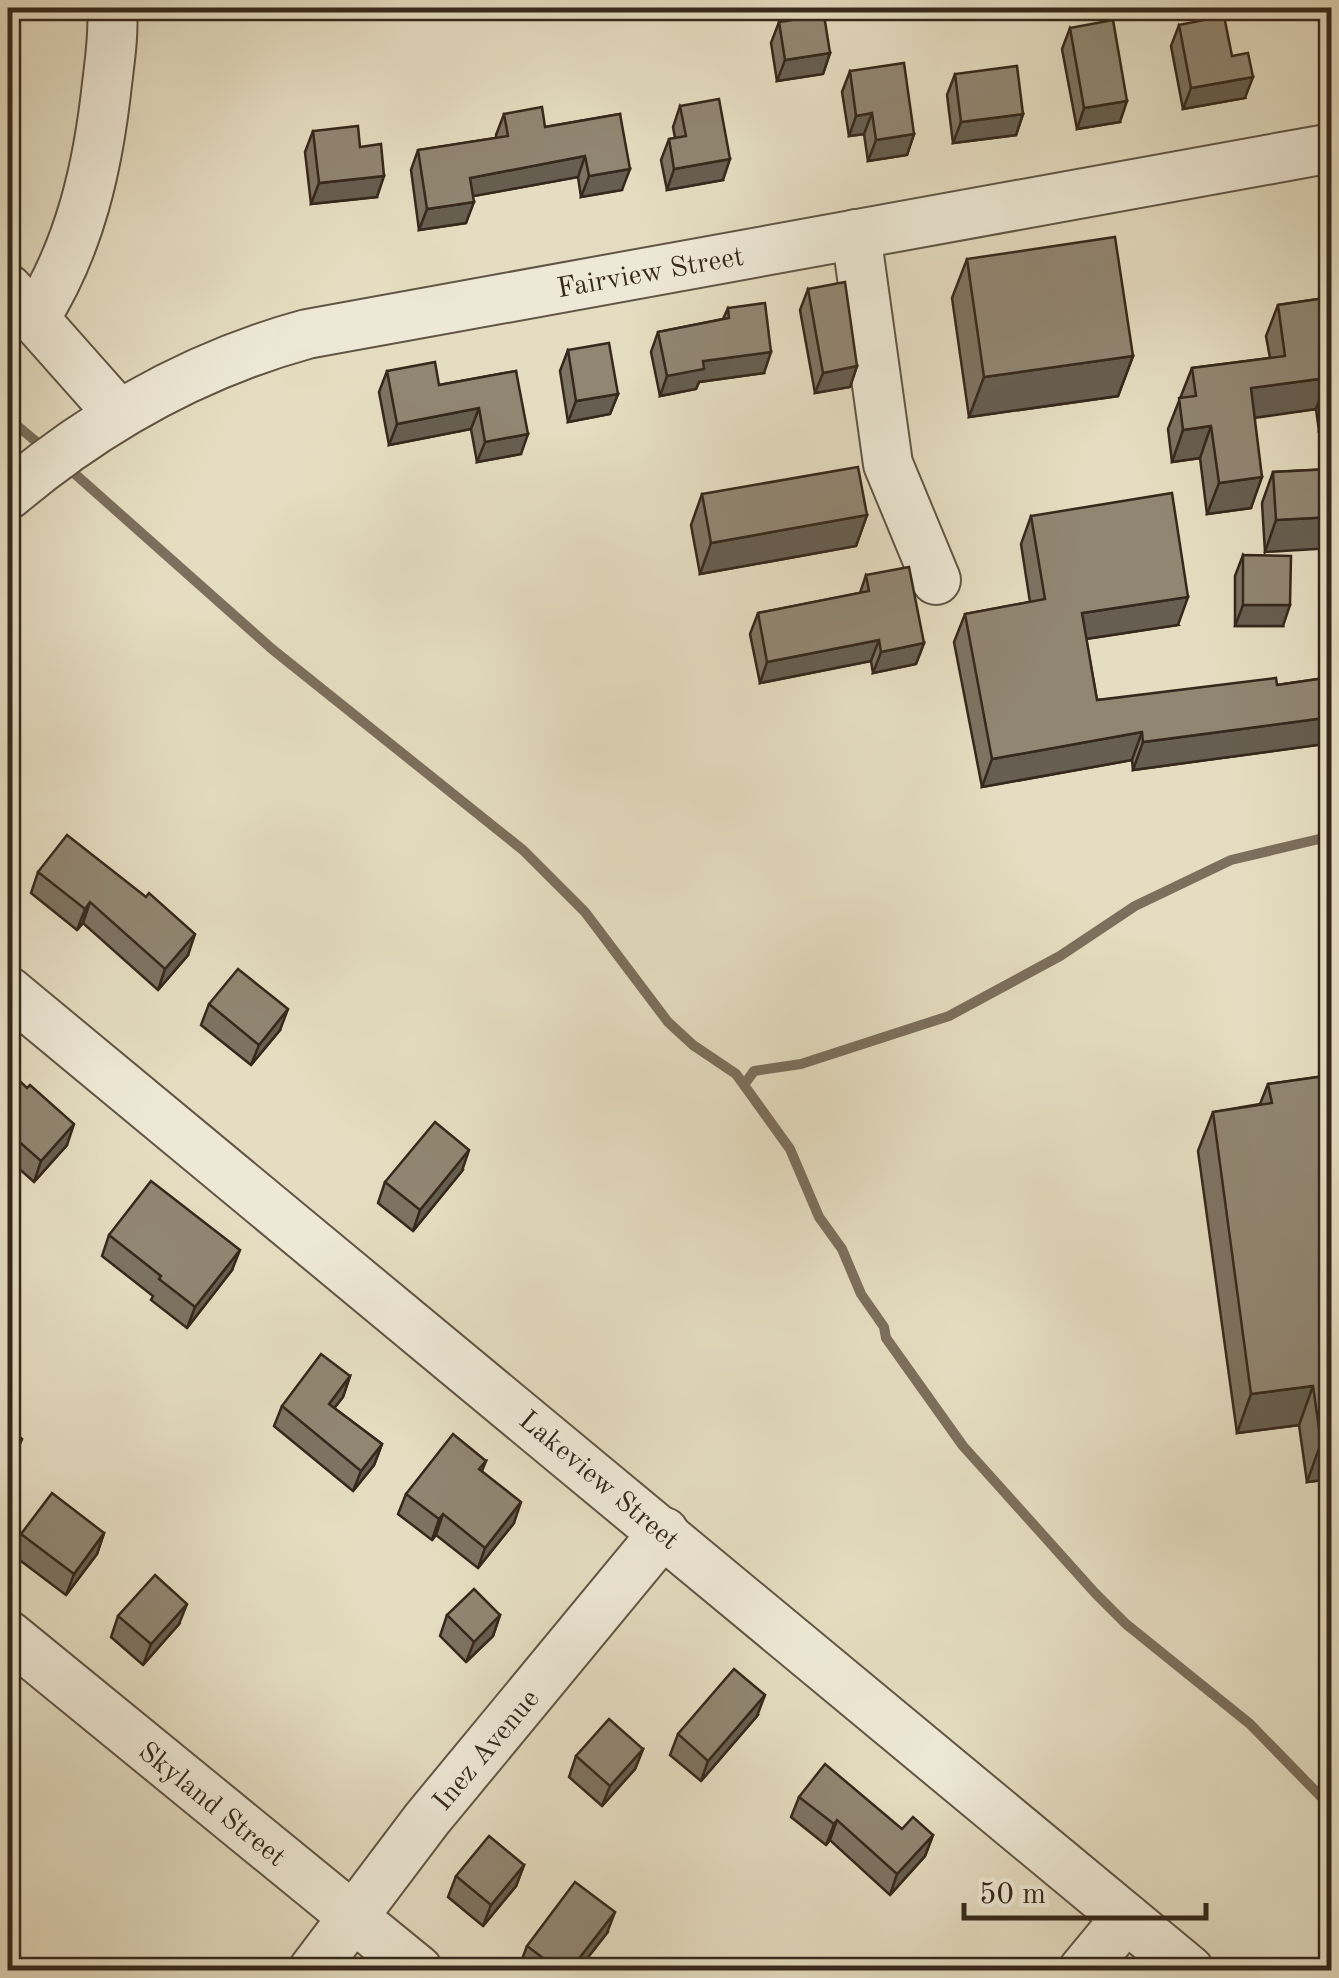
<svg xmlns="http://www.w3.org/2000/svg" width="1339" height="1978" viewBox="0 0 1339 1978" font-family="'Old Standard TT',serif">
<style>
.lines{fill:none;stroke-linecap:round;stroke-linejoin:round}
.stream{stroke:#7c6f5d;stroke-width:10}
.minor-casing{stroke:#625545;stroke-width:52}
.minor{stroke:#eee9d7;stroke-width:48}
.wall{fill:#7d7362;stroke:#36281c;stroke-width:2.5}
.shaded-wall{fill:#665e50;stroke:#36281c;stroke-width:2.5}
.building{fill:#918672;stroke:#36281c;stroke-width:2.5}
.labels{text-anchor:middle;stroke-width:9;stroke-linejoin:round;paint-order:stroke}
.street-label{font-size:28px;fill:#36281c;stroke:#eee9d7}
</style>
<rect width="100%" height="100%" fill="#e5ddc1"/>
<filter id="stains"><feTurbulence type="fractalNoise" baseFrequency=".002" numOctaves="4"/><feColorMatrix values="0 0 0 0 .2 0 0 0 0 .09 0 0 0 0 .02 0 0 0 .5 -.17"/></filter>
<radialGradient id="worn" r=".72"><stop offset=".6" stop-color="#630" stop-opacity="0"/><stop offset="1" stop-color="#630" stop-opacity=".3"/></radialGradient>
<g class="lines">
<g class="stream">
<polyline points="8,418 45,449"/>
<polyline points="66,466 272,649 523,850 585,912 668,1022 693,1045 736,1074 790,1149 819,1217 842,1249 861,1294 884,1327 886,1338 963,1446 1095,1593 1126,1624 1250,1724 1332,1808"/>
<polyline points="744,1085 754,1071 801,1064 949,1016 1060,956 1135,906 1231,860 1332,836"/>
</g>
<defs>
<g id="minor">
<polyline points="856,234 888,464 936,580"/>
<polyline points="8,289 118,413"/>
<path d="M35 318C80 247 98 167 107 84 110 59 114 33 112 8"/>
<path d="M8 495C97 420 194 365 307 334L1332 148"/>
<polyline points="8,991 1189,1970"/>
<polyline points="8,1635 418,1970"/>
<polyline points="313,1970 427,1819 664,1532"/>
<polyline points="1083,1970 1126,1918"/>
</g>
</defs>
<use href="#minor" class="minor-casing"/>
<use href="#minor" class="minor"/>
</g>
<g class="wall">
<polygon points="779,22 830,53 823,74 777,81 771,43"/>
<polygon points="1179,25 1245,98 1183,109 1171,46"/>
<polygon points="1070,28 1120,122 1077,129 1062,49"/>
<polygon points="850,71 914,134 907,155 868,161 864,134 849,136 842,92"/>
<polygon points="955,74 1023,114 1016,135 953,143 947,95"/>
<polygon points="680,106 723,180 667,190 661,160 669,139 675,138 673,127"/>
<polygon points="504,114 545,127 620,114 622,190 581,197 578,177 473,196 466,223 419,230 411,170 418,150 496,138 496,135"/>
<polygon points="313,131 360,147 377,197 311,204 305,152"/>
<polygon points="967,259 1133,356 1118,396 969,417 952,298"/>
<polygon points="808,289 857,366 850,387 815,393 800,310"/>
<polygon points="1332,297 1332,429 1319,431 1316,409 1255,417 1251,508 1207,514 1200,458 1172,462 1168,429 1192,368 1270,358 1266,336 1278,305"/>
<polygon points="728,308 764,373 699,382 696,389 660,396 651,352 658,332 723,319"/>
<polygon points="568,350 618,394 610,414 568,422 560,371"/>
<polygon points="387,371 439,385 516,371 521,454 477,462 471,429 389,445 379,392"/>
<polygon points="1332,469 1265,552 1262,503 1273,472"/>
<polygon points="702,494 867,515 856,546 700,574 691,525"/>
<polygon points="1031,516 1178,625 1086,639 1097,700 1277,685 1332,677 1332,743 1133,770 1132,760 982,787 954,642 965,614 1030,602 1021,544"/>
<polygon points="1243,555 1283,626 1235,626 1235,576"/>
<polygon points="866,575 924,643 916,664 873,673 871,661 760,683 750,634 758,613 860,593"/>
<polygon points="38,872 188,955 158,990 83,923 77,930 31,893"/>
<polygon points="209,1004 280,1030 251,1065 201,1025"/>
<polygon points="8,1070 67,1145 34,1182 8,1159"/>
<polygon points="1332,1075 1332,1479 1307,1482 1299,1425 1237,1433 1198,1151 1213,1112 1260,1104 1268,1084"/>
<polygon points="462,1171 413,1231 378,1203 385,1182"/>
<polygon points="109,1235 232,1270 187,1328 151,1300 153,1296 102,1256"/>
<polygon points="350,1376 343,1397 334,1408 382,1444 374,1465 353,1491 274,1426 282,1406"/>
<polygon points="486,1461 482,1471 514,1523 478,1568 436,1535 432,1540 398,1514 406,1494"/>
<polygon points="104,1533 97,1554 66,1595 13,1555 21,1534"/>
<polygon points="447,1615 500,1615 493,1636 466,1662 440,1636"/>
<polygon points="118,1616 179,1624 143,1665 111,1637"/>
<polygon points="757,1716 701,1781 670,1755 678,1734"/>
<polygon points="643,1749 635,1769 602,1806 569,1777 576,1756"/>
<polygon points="799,1797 902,1829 933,1835 925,1856 890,1895 830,1840 826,1845 791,1817"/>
<polygon points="524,1865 516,1886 483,1926 448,1897 456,1876"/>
<polygon points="607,1933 578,1970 524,1970 519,1967 527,1946"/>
</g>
<g class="shaded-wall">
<polygon points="830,53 823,74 777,81 785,60"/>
<polygon points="1253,77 1245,98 1183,109 1191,88"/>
<polygon points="1127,101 1120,122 1077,129 1084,108"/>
<polygon points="872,113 864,134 849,136 856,116"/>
<polygon points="1023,114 1016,135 953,143 961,122"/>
<polygon points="914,134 907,155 868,161 876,140"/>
<polygon points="585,156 578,177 463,198 470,178"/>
<polygon points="730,159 723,180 667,190 674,169"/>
<polygon points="630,169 622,190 581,197 589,176"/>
<polygon points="384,176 377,197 311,204 319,183"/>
<polygon points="474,202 466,223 419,230 427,209"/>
<polygon points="771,352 764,373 699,382 696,389 660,396 667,376 703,361"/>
<polygon points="1133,356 1118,396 969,417 984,377"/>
<polygon points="857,366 850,387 815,393 823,373"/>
<polygon points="1327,378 1316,409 1240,420 1251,388"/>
<polygon points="618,394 610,414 568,422 576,401"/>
<polygon points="1332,399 1332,429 1319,431 1331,399"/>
<polygon points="479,408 471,429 389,445 397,424"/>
<polygon points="1211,426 1200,458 1172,462 1183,430"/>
<polygon points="528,434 521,454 477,462 485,442"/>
<polygon points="1262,477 1251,508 1207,514 1219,483"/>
<polygon points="867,515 856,546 700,574 711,543"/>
<polygon points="1332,517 1332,548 1265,552 1276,520"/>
<polygon points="1188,597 1178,625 1072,641 1082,613"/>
<polygon points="1243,605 1290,605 1283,626 1235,626"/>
<polygon points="879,640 871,661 760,683 767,662"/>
<polygon points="924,643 916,664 873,673 881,652"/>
<polygon points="1332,717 1332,743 1133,770 1143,742"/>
<polygon points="1142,732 1132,760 982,787 992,759"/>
<polygon points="90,902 83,923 77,930 85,909"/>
<polygon points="195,934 188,955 158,990 165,969"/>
<polygon points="288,1009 280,1030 251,1065 259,1045"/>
<polygon points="74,1124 67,1145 34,1182 41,1161"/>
<polygon points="469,1150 462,1171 413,1231 420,1210"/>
<polygon points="240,1250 232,1270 187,1328 195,1307"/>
<polygon points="350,1376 343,1397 322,1424 329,1404"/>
<polygon points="1313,1386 1299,1425 1237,1433 1251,1394"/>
<polygon points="22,1439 14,1459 8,1468 8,1457"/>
<polygon points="1332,1442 1332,1479 1307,1482 1321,1443"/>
<polygon points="382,1444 374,1465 353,1491 361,1471"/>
<polygon points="521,1502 514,1523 478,1568 485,1548"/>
<polygon points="443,1514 436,1535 432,1540 439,1519"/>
<polygon points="104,1533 97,1554 66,1595 74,1574"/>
<polygon points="187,1604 179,1624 143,1665 151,1644"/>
<polygon points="500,1615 493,1636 466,1662 474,1642"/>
<polygon points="765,1695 757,1716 701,1781 708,1761"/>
<polygon points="643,1749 635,1769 602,1806 610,1786"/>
<polygon points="837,1820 830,1840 826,1845 834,1824"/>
<polygon points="933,1835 925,1856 890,1895 897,1874"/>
<polygon points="524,1865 516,1886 483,1926 491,1905"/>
<polygon points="615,1912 607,1933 578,1970 570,1970"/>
</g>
<g class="building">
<polygon points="824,15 830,53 785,60 779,22"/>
<polygon points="1224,16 1232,56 1248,53 1253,77 1191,88 1179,25"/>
<polygon points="1113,20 1127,101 1084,108 1070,28"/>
<polygon points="904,63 914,134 876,140 872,113 856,116 850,71"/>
<polygon points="1017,66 1023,114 961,122 955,74"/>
<polygon points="719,99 730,159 674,169 669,139 686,136 680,106"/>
<polygon points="542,107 545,127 620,114 630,169 589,176 585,156 470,178 474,202 427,209 418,150 508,136 504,114"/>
<polygon points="358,126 360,147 381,144 384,176 319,183 313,131"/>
<polygon points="1115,237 1133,356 984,377 967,259"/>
<polygon points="845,282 857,366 823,373 808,289"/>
<polygon points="1332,297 1332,399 1327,378 1251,388 1262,477 1219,483 1211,426 1183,430 1179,398 1196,396 1192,368 1285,356 1278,305"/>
<polygon points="765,303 771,352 703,361 704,369 667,376 658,332 729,318 728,308"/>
<polygon points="609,343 618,394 576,401 568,350"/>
<polygon points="435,362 439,385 516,371 528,434 485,442 479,408 397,424 387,371"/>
<polygon points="858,467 867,515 711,543 702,494"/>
<polygon points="1332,469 1332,517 1276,520 1273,472"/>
<polygon points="1172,493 1188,597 1082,613 1097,700 1276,678 1277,685 1332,677 1332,717 1143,742 1142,732 992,759 965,614 1045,599 1031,516"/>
<polygon points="1243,555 1291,556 1290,605 1243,605"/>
<polygon points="909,567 924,643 881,652 879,640 767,662 758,613 869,591 866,575"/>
<polygon points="8,790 15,795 8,805"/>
<polygon points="67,835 146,897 149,893 195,934 165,969 90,902 85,909 38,872"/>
<polygon points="238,969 288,1009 259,1045 209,1004"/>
<polygon points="8,1070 27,1088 30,1085 74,1124 41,1161 8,1132"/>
<polygon points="1332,1075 1332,1442 1321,1443 1313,1386 1251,1394 1213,1112 1272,1103 1268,1084"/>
<polygon points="435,1122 469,1150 420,1210 385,1182"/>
<polygon points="151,1181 240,1250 195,1307 159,1279 161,1276 109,1235"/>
<polygon points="321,1354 350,1376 329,1404 382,1444 361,1471 282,1406"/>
<polygon points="8,1427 22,1439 8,1457"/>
<polygon points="453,1434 486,1461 479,1469 521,1502 485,1548 443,1514 439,1519 406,1494"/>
<polygon points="52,1493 104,1533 74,1574 21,1534"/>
<polygon points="155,1575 187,1604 151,1644 118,1616"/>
<polygon points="474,1589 500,1615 474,1642 447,1615"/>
<polygon points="734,1669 765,1695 708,1761 678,1734"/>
<polygon points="609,1719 643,1749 610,1786 576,1756"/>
<polygon points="825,1764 902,1829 913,1817 933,1835 897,1874 837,1820 834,1824 799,1797"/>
<polygon points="489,1836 524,1865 491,1905 456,1876"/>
<polygon points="575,1882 615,1912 570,1970 559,1970 527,1946"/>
</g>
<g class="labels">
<g class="street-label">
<text transform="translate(650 271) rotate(-10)" y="10">Fairview Street</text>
<text transform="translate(600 1479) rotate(40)" y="10">Lakeview Street</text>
<text transform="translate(485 1749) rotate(-50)" y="10">Inez Avenue</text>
<text transform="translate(213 1803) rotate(39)" y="10">Skyland Street</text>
</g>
</g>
<rect width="1339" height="1978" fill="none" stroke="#e5ddc1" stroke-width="40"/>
<rect x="10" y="10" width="1319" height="1958" fill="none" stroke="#36281c" stroke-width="5"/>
<rect x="20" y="20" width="1299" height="1938" fill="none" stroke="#36281c" stroke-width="2.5"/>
<path d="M964 1903v15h242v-15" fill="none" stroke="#36281c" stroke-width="5"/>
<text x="979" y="1903" font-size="30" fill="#36281c" stroke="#eee9d7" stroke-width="8" paint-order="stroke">50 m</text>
<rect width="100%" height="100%" filter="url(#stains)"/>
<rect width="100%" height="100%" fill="url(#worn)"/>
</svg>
